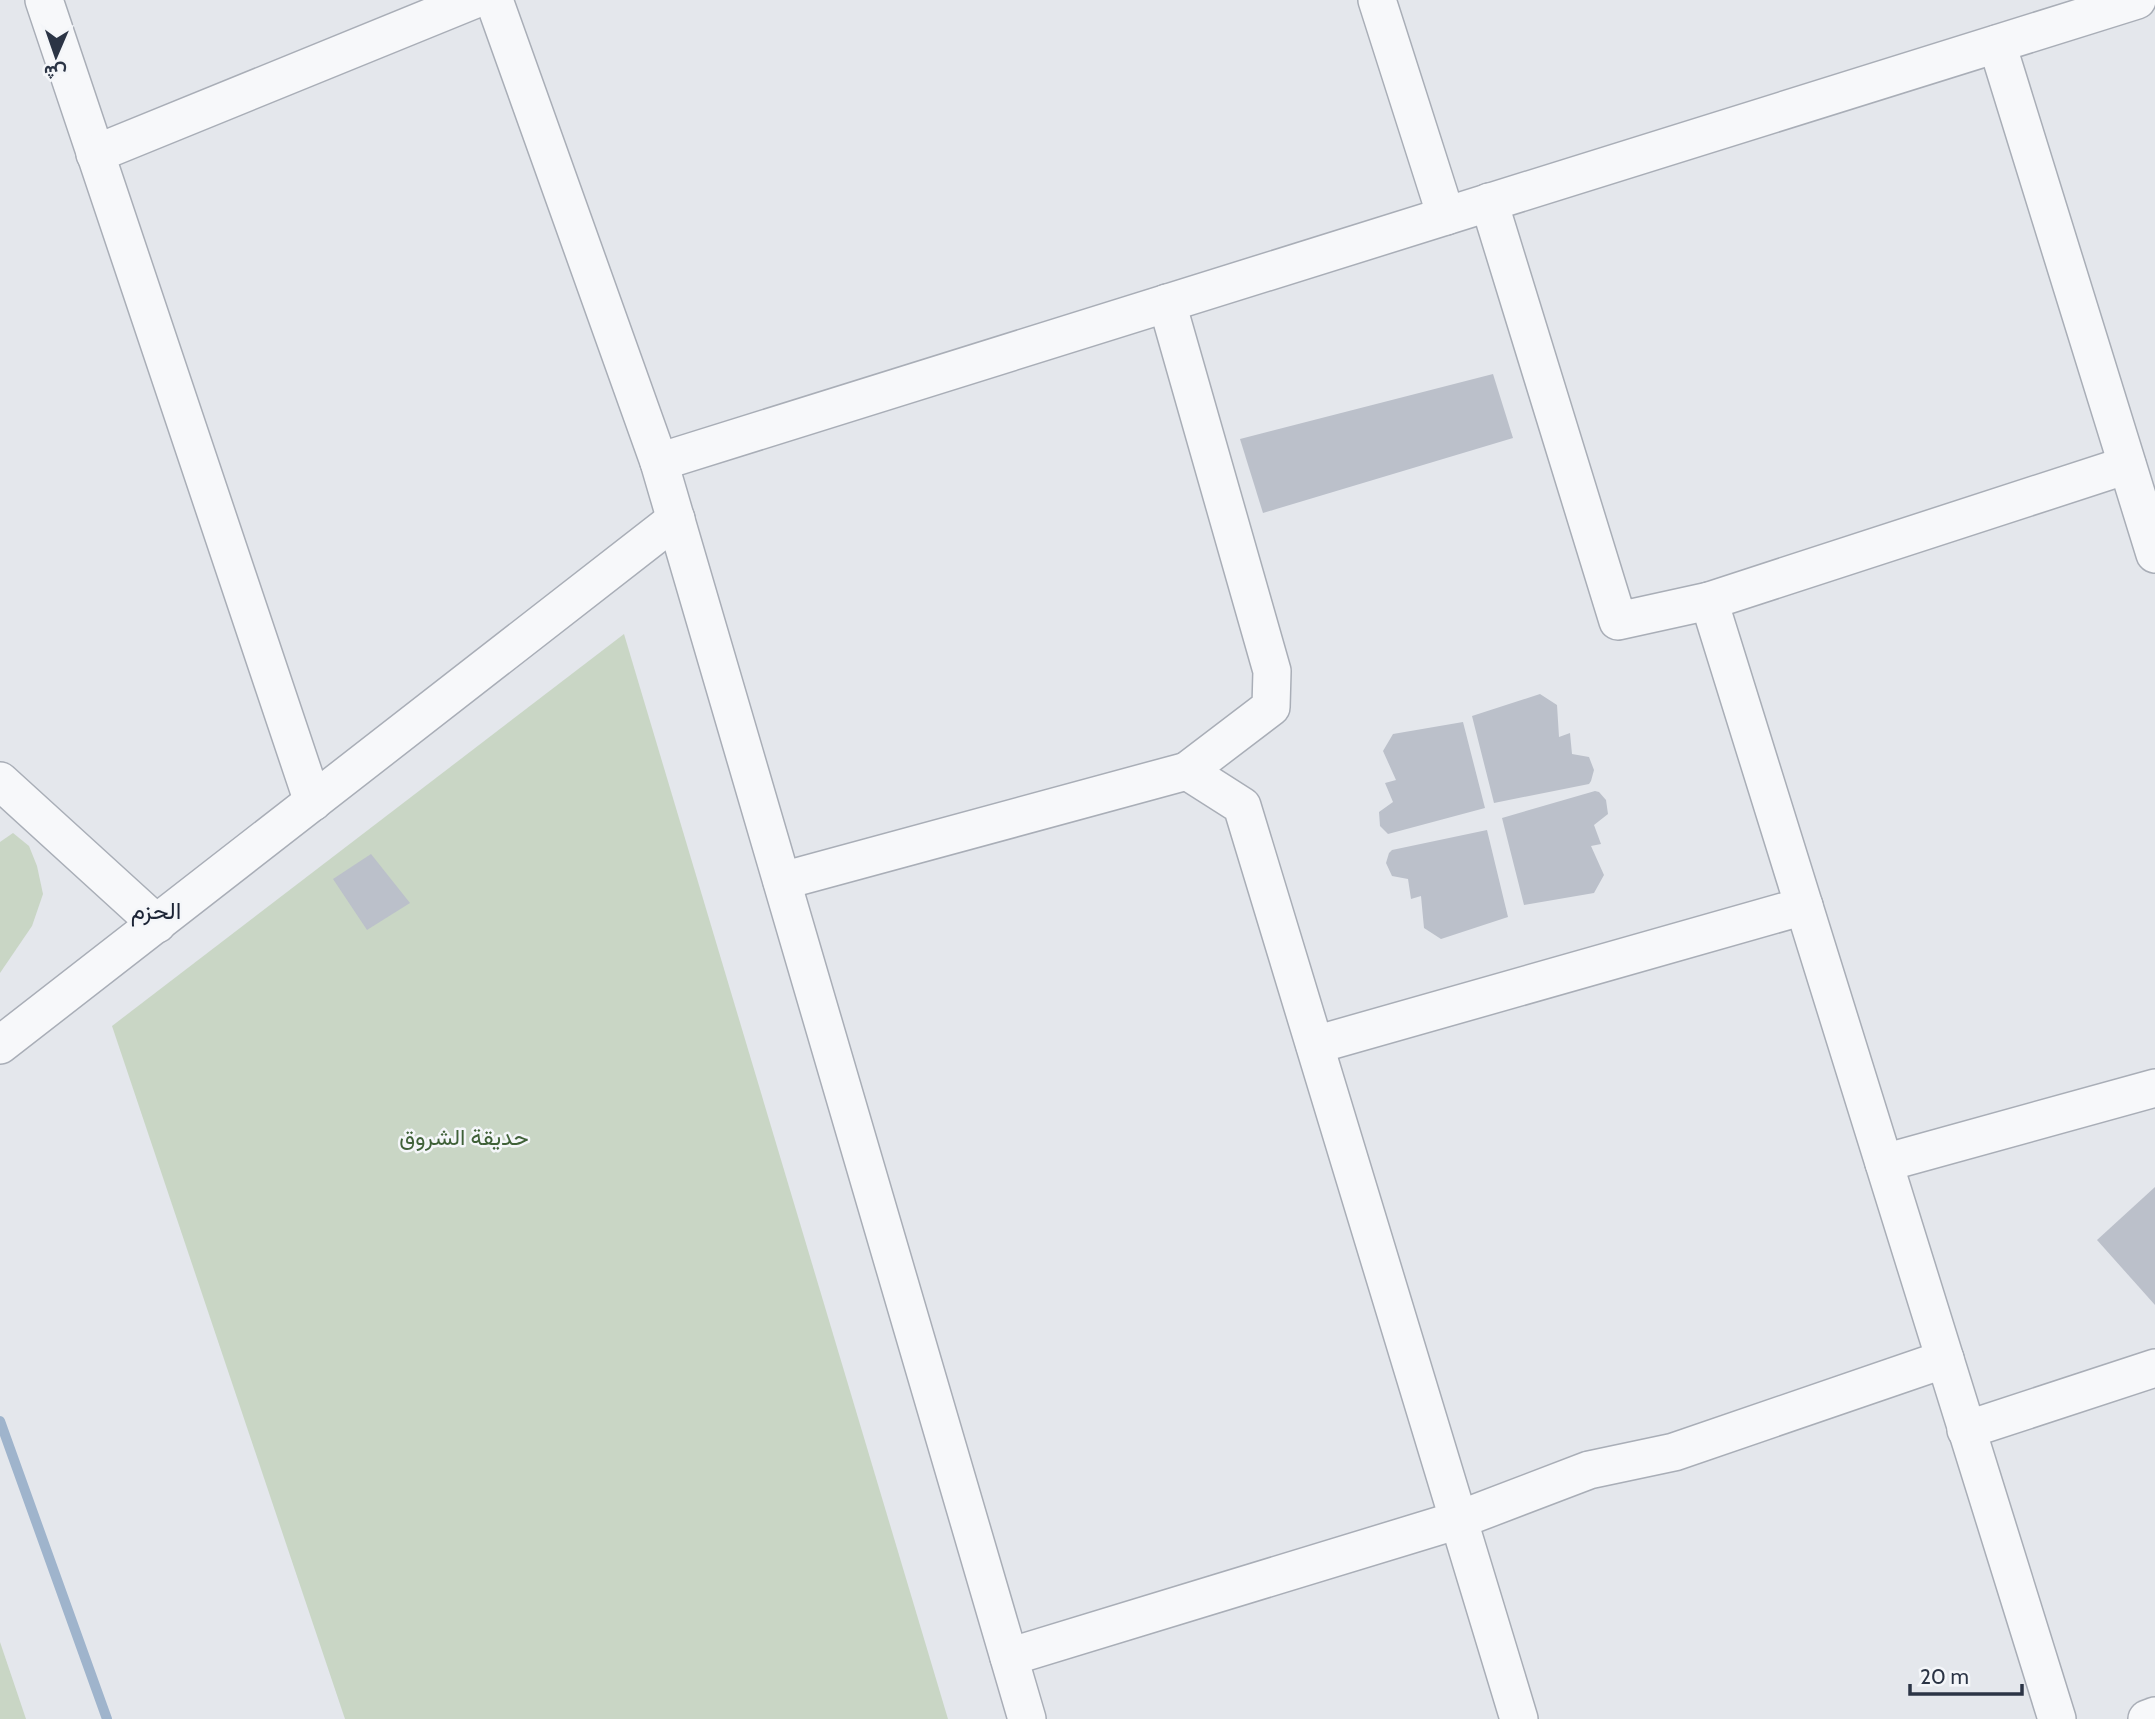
<svg xmlns="http://www.w3.org/2000/svg" width="2155" height="1719" viewBox="0 0 2155 1719" font-family="Cabin,Vazirmatn,sans-serif">
<style>
.green{fill:#c9d6c5}
.lines{fill:none;stroke-linecap:round;stroke-linejoin:round}
.stream{stroke:#9fb4cc;stroke-width:10}
.building{fill:#bbc0ca}
.minor-casing{stroke:#a9aeb7;stroke-width:40}
.minor{stroke:#f7f8fa;stroke-width:37}
.labels{text-anchor:middle;stroke-width:5;stroke-linejoin:round;paint-order:stroke}
.park-label{font-size:23px;fill:#3f6138;stroke:#f4f6f9}
.neighbourhood-label{font-size:24px;fill:#1d2536;stroke:#f4f6f9}
</style>
<rect width="100%" height="100%" fill="#e4e7ec"/>
<g class="green">
<polygon points="624,634 948,1719 345,1719 112,1026"/>
<polygon points="13,833 29,846 37,866 43,894 32,926 0,973 0,842"/>
<polygon points="0,1642 26,1719 0,1719"/>
</g>
<g class="lines">
<polyline class="stream" points="0,1421 107,1719"/>
</g>
<g class="building">
<polygon points="1493,374 1513,438 1263,513 1240,439"/>
<polygon points="1540,694 1557,705 1559,737 1570,733 1572,754 1589,757 1594,770 1591,781 1589,784 1494,803 1472,716"/>
<polygon points="1463,722 1485,808 1388,834 1380,826 1379,812 1393,802 1385,783 1396,780 1383,751 1393,734"/>
<polygon points="1595,791 1599,792 1606,800 1608,814 1594,825 1601,844 1591,846 1604,875 1594,893 1524,905 1502,818"/>
<polygon points="1487,830 1508,917 1441,939 1424,928 1421,896 1411,899 1408,879 1392,876 1386,863 1389,853 1392,850"/>
<polygon points="371,854 410,903 367,930 333,879"/>
<polygon points="2155,1187 2155,1305 2097,1240"/>
</g>
<g class="lines">
<defs>
<g id="minor">
<polyline points="44,0 313,802"/>
<polyline points="494,0 659,462 1027,1719"/>
<polyline points="1377,0 1446,216"/>
<polyline points="1997,44 2155,554"/>
<polyline points="95,154 473,0"/>
<polyline points="1489,202 1618,621 1709,601"/>
<polyline points="1167,303 1272,671 1271,707 1187,771"/>
<polyline points="659,462 2137,0"/>
<polyline points="0,781 157,924"/>
<polyline points="782,881 1187,771 1242,806 1519,1719"/>
<polyline points="0,1045 676,519"/>
<polyline points="1315,1045 1804,906"/>
<polyline points="1884,1163 2155,1088"/>
<polyline points="1966,1430 2155,1368"/>
<polyline points="1009,1657 1458,1520 1589,1470 1674,1452 1945,1359"/>
<polyline points="2057,1719 1709,601 2127,465"/>
<polyline points="2147,1719 2155,1716"/>
</g>
</defs>
<use href="#minor" class="minor-casing"/>
<use href="#minor" class="minor"/>
</g>
<g class="labels">
<g class="park-label">
<text x="464" y="1145">حديقة الشروق</text>
</g>
<g class="neighbourhood-label">
<text x="156" y="919">الحزم</text>
</g>
</g>
<g transform="translate(56 56) rotate(182)" stroke="#f4f6f9" stroke-width="5" paint-order="stroke">
<path d="M0-5L12 26L0 18L-12 26Z" fill="#2b3445"/>
<text y="-10" font-size="19" font-weight="bold" text-anchor="middle" fill="#2b3445">ش</text>
</g>
<path d="M1910 1684v10h112v-10" fill="none" stroke="#2b3445" stroke-width="3.5"/>
<text x="1920" y="1684" font-size="21" fill="#2b3445" stroke="#f4f6f9" stroke-width="5" paint-order="stroke">20 m</text>
</svg>
